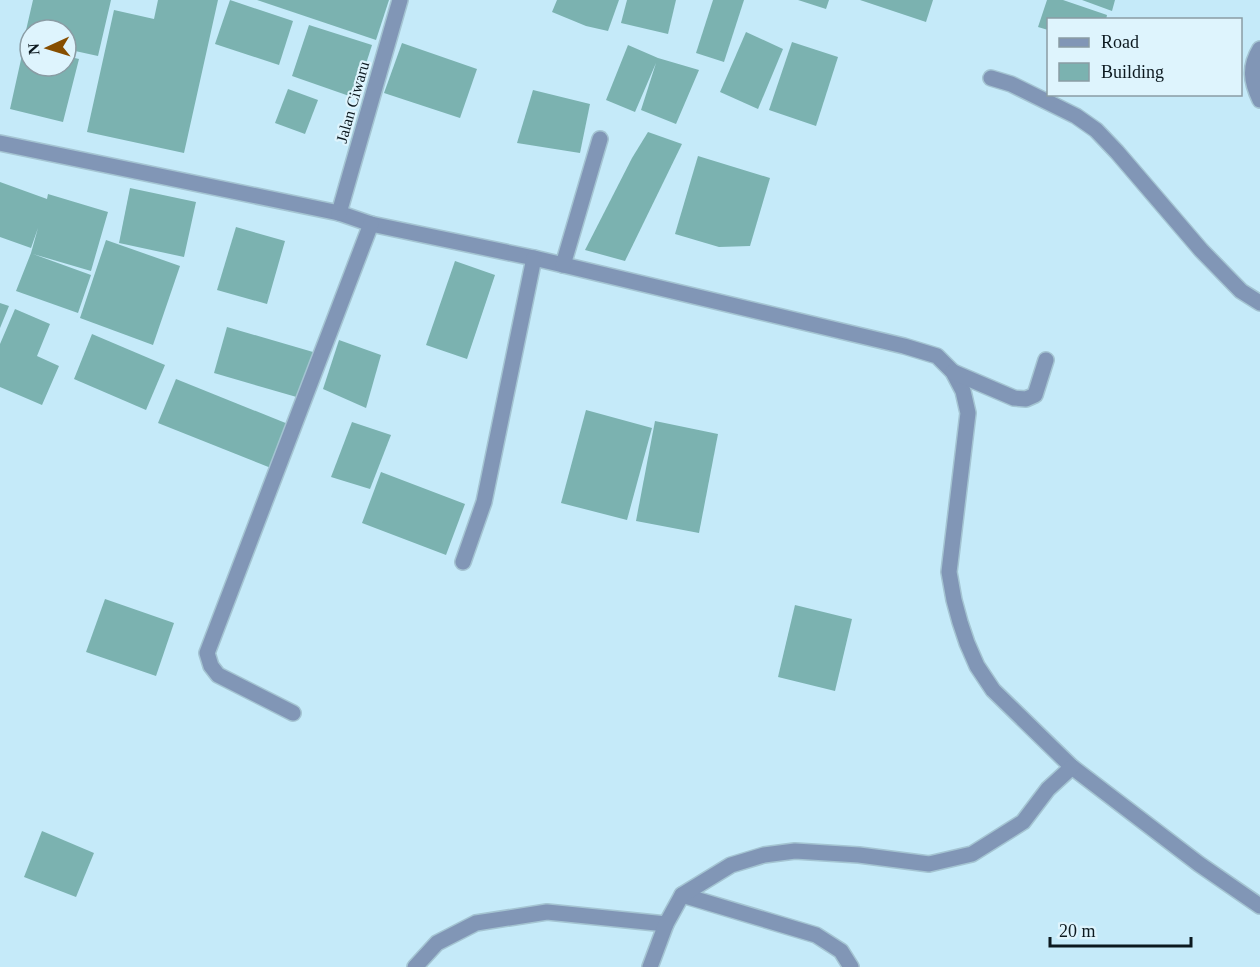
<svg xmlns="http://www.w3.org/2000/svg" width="1260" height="967" viewBox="0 0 1260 967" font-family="'Times New Roman',serif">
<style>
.building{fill:#7bb2b0}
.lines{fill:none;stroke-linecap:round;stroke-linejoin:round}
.minor-casing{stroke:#a4c4d2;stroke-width:18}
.minor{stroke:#8196b6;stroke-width:15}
.labels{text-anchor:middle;stroke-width:4.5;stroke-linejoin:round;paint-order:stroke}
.street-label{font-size:16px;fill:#0c191f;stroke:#def4fd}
</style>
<rect width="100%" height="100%" fill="#c5eaf9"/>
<g class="building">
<polygon points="33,0 111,0 98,56 66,49 66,30 30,30 30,40 24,39"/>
<polygon points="158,0 218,0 184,153 87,132 114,10 154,19"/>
<polygon points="230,0 293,21 279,65 215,44"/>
<polygon points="257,0 389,0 376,40"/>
<polygon points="557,0 619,0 608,31 586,26 552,12"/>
<polygon points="627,0 676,0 668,34 621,23"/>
<polygon points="713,0 744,0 724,62 696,53"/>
<polygon points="798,0 829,0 826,9"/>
<polygon points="860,0 933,0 926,22"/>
<polygon points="1047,0 1063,0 1107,15 1106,20 1048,20 1048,30 1038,27"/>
<polygon points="1082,0 1115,0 1112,11"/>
<polygon points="309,25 372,45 355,98 292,76"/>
<polygon points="746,32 783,49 758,109 720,92"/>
<polygon points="792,42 838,57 816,126 769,110"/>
<polygon points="402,43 477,69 460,118 384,93"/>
<polygon points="628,45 658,58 699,70 676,124 641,110 656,63 635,112 606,100"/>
<polygon points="24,46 30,47 30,66 66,66 66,56 79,59 63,122 10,109"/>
<polygon points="288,89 318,100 305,134 275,123"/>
<polygon points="533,90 590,104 580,153 517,143"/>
<polygon points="648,132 682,144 625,261 585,250 632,158"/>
<polygon points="698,156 770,178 750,246 719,247 675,234"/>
<polygon points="0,182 47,199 48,194 108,212 91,271 33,254 91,275 78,313 16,291 31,253 38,228 31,248 0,237"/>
<polygon points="130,188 196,202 184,257 119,243"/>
<polygon points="236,227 285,241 267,304 217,290"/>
<polygon points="106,240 180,266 153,345 80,318"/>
<polygon points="455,261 495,275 467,359 426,345"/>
<polygon points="0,303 9,306 0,328"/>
<polygon points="15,309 50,324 37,356 59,366 42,405 0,387 0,344"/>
<polygon points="227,327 313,352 300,398 214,373"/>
<polygon points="92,334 165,365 146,410 74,379"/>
<polygon points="339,340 381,355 366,408 323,389"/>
<polygon points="176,379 293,426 276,470 158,423"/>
<polygon points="586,410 652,428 627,520 561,503"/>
<polygon points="655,421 718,434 699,533 636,521"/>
<polygon points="352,422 391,435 370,489 331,477"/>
<polygon points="381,472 465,504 446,555 362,523"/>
<polygon points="105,599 174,623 156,676 86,652"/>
<polygon points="795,605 852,619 835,691 778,677"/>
<polygon points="42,831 94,853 76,897 24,877"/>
</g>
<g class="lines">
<defs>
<g id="minor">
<path d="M1260 49C1249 67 1251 81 1260 100"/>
<polyline points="991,78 1011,84 1076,116 1096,130 1117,152 1201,250 1241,291 1260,303"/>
<polyline points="0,143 339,213 371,224 534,258 904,346 937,356 953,372 963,391 968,413 949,572 954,600 960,622 967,643 977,666 993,690 1072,767 1199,864 1260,906"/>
<polyline points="339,213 400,0"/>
<polyline points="563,265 600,139"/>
<polyline points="953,372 1014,398 1026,399 1035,395 1046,360"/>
<polyline points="463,562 484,502 534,258"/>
<polyline points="293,713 218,675 211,666 207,653 371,224"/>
<polyline points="682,895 816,935 841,951 851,967"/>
<polyline points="415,967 437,943 476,923 547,912 666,924"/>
<polyline points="650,967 666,924 682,895 731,865 764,855 795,851 859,855 929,864 972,854 1023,822 1048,789 1072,767"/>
</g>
</defs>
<use href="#minor" class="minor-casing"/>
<use href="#minor" class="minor"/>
</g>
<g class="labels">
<g class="street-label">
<text transform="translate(352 102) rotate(-74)" y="6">Jalan Ciwaru</text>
</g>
</g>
<rect x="1047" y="18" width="195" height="78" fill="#def4fd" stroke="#8a9ca4" stroke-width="1.5"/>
<rect x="1059" y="38" width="30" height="9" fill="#8196b6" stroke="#8a9ca4" stroke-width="1.5"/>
<text x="1101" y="48" font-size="18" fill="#0c191f">Road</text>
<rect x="1059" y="63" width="30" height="18" fill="#7bb2b0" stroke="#8a9ca4" stroke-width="1.5"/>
<text x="1101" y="78" font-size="18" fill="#0c191f">Building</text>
<g transform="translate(48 48) rotate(266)"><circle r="28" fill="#def4fd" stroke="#8a9ca4" stroke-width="1.5"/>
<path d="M0-4.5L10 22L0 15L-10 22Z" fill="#864e00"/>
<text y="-9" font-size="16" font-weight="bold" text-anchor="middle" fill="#0c191f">N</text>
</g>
<path d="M1050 937v9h141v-9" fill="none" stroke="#0c191f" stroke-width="3"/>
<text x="1059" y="937" font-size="18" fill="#0c191f" stroke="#def4fd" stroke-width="4.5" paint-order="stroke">20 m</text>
</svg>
